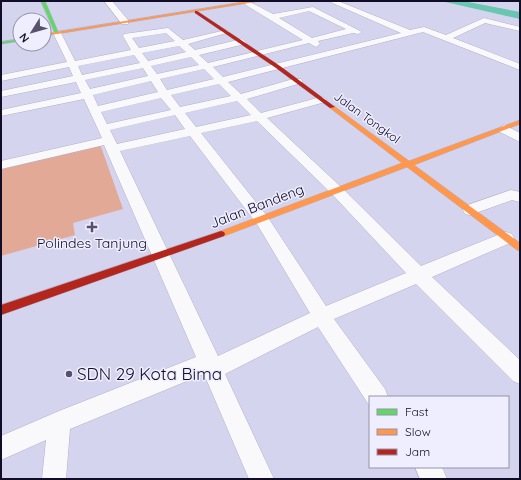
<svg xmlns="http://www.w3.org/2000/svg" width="521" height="480" viewBox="0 0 521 480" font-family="Quicksand,sans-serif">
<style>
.green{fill:#e3a997}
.water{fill:#69c6b0}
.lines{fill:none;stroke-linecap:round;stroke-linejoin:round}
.street-casing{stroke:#b2b0ca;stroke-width:1}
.fast-casing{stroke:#b2b0ca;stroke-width:1}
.slow-casing{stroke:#b2b0ca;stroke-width:1}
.jam-casing{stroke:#b2b0ca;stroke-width:1}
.street{fill:#f9f9fc;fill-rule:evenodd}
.fast{fill:#63d668;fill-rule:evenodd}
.slow{fill:#ff974d;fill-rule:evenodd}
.jam{fill:#b3261e;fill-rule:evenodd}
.poi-dot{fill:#56526d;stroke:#eeeefe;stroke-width:1.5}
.labels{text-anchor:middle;stroke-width:3;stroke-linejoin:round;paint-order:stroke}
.far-street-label{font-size:12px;fill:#110c28;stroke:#eeeefe}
.street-label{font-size:14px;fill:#110c28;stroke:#eeeefe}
.poi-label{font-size:14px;fill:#110c28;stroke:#eeeefe}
.near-poi-label{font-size:17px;fill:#110c28;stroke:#eeeefe;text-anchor:start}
</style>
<rect width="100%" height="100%" fill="#d5d4ee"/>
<polygon class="green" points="100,144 123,209 73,223 75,235 1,256 1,167"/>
<polygon class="water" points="441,1 468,2 520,12 520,19"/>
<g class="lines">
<defs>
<g id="street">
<polygon points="104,1 112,1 128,20 128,24 122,24"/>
<path d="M248 1 273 14 313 7 362 32 358 34 353 33 318 41 320 44 316 47 309 43 213 67 223 77 401 33 328 1H338L410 30 424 27 446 35 484 18 520 27V31L485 23 453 38 520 64V70L423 32 228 82 241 94 293 79H301L302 81 301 83 247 99 261 113 321 97 325 98 326 100 325 102 267 118 342 188 421 266 500 234 506 232 512 234 514 238 512 242 432 277 520 360V384L513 381 416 284 334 319 385 389 388 397H370L369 405 318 327 225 374 274 479H249L204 374 70 429 66 479H42L46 440 1 460V436L59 411 196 357 104 145 1 169V161L102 138 84 99 1 116V110L81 93 76 82 1 97V91L73 76 69 67 1 81V75L67 62 53 33 57 31 61 33 75 61 131 50 123 36 124 34 168 28 183 40 226 30 230 32 188 44 195 50 242 39 246 42 245 44 199 55 208 63 303 40 246 5 245 3ZM309 11 346 29 312 38 279 18ZM166 33 175 41 139 48 132 38ZM179 46 186 52 148 61 142 53ZM134 55 140 63 82 75 78 66ZM191 57 199 65 157 74 151 66ZM143 68 148 76 90 89 85 80ZM204 69 214 79 167 90 160 79ZM151 81 158 92 98 106 93 95ZM219 84 231 96 180 107 171 95ZM161 98 171 110 107 124 101 112ZM237 101 251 115 196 127 185 113ZM175 115 185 129 117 144 110 130ZM257 121 332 194 406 273 326 306 267 216 201 133ZM190 136 257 224 310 313 218 356 120 151Z"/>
<polygon points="504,125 520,133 520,142 500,132 498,129"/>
<polygon points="511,190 520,192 520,202 512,200 470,215 465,214 463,210 465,206"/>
<polygon points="415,467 442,467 447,479 420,479"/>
</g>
<g id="fast">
<polygon points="41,1 45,1 59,34 55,33"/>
<polygon points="20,39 20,41 1,44 1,42"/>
</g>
<g id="slow">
<polygon points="250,1 260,1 44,36 44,34"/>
<polygon points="330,106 334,106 409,161 520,120 520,124 414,165 520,243 520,251 517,250 407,167 224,236 218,236 217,234 218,232 402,163 330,108"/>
</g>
<g id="jam">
<polygon points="195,11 197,11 280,66 335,107 330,108 276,68 195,13"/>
<polygon points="221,231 224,232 225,234 224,236 1,315 1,305"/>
</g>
</defs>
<use href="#street" class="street-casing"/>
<use href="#fast" class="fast-casing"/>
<use href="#slow" class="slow-casing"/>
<use href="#jam" class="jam-casing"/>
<use href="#street" class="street"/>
<use href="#fast" class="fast"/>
<use href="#slow" class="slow"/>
<use href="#jam" class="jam"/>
</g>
<g class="poi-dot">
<path d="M90 221h4v4h4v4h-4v4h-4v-4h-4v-4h4z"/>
<circle cx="69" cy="374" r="4"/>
</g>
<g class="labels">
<g class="far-street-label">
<text transform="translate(367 118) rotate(36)" y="4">Jalan Tongkol</text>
</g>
<g class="street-label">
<text transform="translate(257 206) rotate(-21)" y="5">Jalan Bandeng</text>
</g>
<g class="poi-label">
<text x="92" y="248">Polindes Tanjung</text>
</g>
<g class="near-poi-label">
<text x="77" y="380">SDN 29 Kota Bima</text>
</g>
</g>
<rect width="521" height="480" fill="none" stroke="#110c28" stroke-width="4"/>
<rect x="369" y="396" width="140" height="72" fill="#eeeefe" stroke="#9694a8"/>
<rect x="377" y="409" width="20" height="6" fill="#63d668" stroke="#9694a8"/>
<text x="405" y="416" font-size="12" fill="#110c28">Fast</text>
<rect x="377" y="429" width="20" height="6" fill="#ff974d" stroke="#9694a8"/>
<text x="405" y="436" font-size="12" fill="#110c28">Slow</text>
<rect x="377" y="449" width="20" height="6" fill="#b3261e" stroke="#9694a8"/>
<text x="405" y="456" font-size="12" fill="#110c28">Jam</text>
<g transform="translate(32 32) rotate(233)"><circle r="19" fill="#eeeefe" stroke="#9694a8"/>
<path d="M0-3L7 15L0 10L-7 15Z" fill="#56526d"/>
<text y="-6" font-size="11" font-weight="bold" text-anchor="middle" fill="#110c28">N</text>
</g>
</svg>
